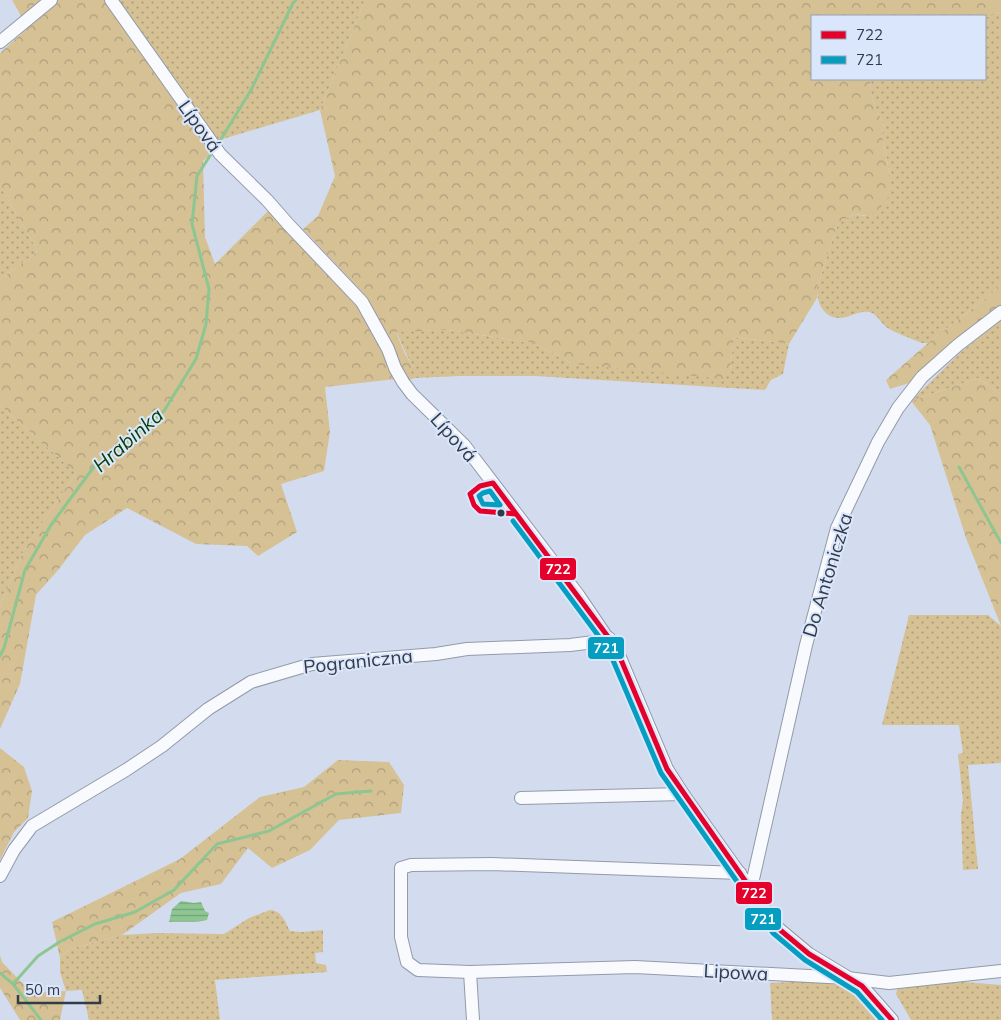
<svg xmlns="http://www.w3.org/2000/svg" width="1001" height="1020" viewBox="0 0 1001 1020" font-family="Mulish,sans-serif">
<style>
.grass{fill:url(#grass-dots)}
.forest{fill:url(#forest-crowns)}
.water{fill:url(#water-rules)}
.lines{fill:none;stroke-linecap:round;stroke-linejoin:round}
.stream{stroke:#8dc690;stroke-width:3}
.street-casing{stroke:#939aa8;stroke-width:14}
.street{stroke:#f8fafd;stroke-width:12}
.bus-1-casing{stroke:#dae6fb;stroke-width:9}
.bus-2-casing{stroke:#dae6fb;stroke-width:9}
.bus-1{stroke:#e4002b;stroke-width:5}
.bus-2{stroke:#059ec1;stroke-width:5}
.bus-dot{fill:#333a48;stroke:#dae6fb;stroke-width:2}
.labels{text-anchor:middle;stroke-width:4;stroke-linejoin:round;paint-order:stroke}
.street-label{font-size:19px;fill:#333a48;stroke:#dae6fb}
.water-label{font-size:20px;font-style:italic;fill:#073f05;stroke:#dae6fb}
.line-badge{stroke:#dae6fb;stroke-width:2}
.badge-label{font-size:14px;text-anchor:middle;font-weight:bold;fill:#fff}
</style>
<defs>
<pattern id="grass-dots" width="8" height="8" patternUnits="userSpaceOnUse" patternTransform="scale(1.25)"><rect width="8" height="8" fill="#d6c195"/><path d="M2 2h.1M6 6h.1" fill="none" stroke="#ae9e7c" stroke-width="1.8" stroke-linecap="round"/></pattern>
<pattern id="forest-crowns" width="20" height="18" patternUnits="userSpaceOnUse" patternTransform="scale(1.25)"><rect width="20" height="18" fill="#d6c195"/><path d="M2 6a3 3 0 1 1 6 0M12 15a3 3 0 1 1 6 0" fill="none" stroke="#ae9e7c"/></pattern>
<pattern id="water-rules" width="6" height="5" patternUnits="userSpaceOnUse" patternTransform="scale(1.25)"><rect width="6" height="5" fill="#8dc690"/><path d="M0 2.5h6" fill="none" stroke="#74a278"/></pattern>
</defs>
<rect width="100%" height="100%" fill="#d3dcef"/>
<g class="grass">
<polygon points="106,0 365,0 320,110 206,144"/>
<path d="M1001 12V284L991 294 928 343H922C910 338 897 334 886 327 881 323 878 316 872 313 857 307 843 327 826 313 819 307 817 298 817 288L835 231 839 223 854 214 865 216 890 176 882 135 884 124 876 109 871 92 870 79H985V18Z"/>
<polygon points="0,186 38,251 0,280"/>
<polygon points="1001,320 1001,395 979,378 911,401 961,352"/>
<polygon points="448,330 533,343 574,364 730,371 734,337 789,344 783,374 771,380 765,390 535,376 461,376 415,378 409,380 404,371 415,370 406,354 396,331"/>
<polygon points="0,405 76,473 24,550 0,605"/>
<polygon points="909,615 988,615 1001,626 1001,763 968,765 978,869 963,870 961,815 963,801 958,754 963,753 959,725 882,725"/>
<path d="M270 910C282 911 285 921 290 931L302 932 323 930V952L315 953 316 963 326 965 327 972 215 980 220 1020H89L82 990 66 991 60 972V958L70 949 122 935 157 933 224 934 249 918Z"/>
<path d="M791 982C818 982 845 981 866 999 873 1005 879 1013 885 1020H772L770 983Z"/>
<polygon points="964,982 1001,985 1001,1020 911,1020 896,994 898,986"/>
</g>
<g class="forest">
<polygon points="12,0 106,0 211,154 203,161 205,237 215,264 269,210 354,300 380,343 396,379 325,387 330,432 324,471 281,484 297,532 258,556 247,546 196,544 127,508 85,535 59,569 36,595 20,684 0,729 0,605 24,550 76,473 0,405 0,280 38,251 0,186 0,53 28,28"/>
<polygon points="365,0 1001,0 1001,12 985,18 985,16 812,16 812,79 870,79 871,92 876,109 884,124 882,135 890,176 889,196 881,207 870,216 854,214 839,223 835,231 817,288 817,298 789,344 734,337 730,371 724,379 574,364 533,343 448,330 396,332 405,354 416,371 404,371 396,358 387,334 362,292 303,229 318,216 335,176 320,110"/>
<polygon points="1001,284 1001,306 974,327 909,383 890,389 886,380 928,343 991,294"/>
<polygon points="979,378 1001,395 1001,626 966,538 930,425 911,401"/>
<polygon points="0,748 24,767 32,791 28,818 14,832 0,860"/>
<polygon points="338,760 389,762 404,785 401,813 339,820 310,850 272,868 248,848 221,884 181,893 122,935 70,949 60,958 52,922 180,859 260,797 304,787"/>
<polygon points="0,955 2,962 32,993 66,991 60,1020 20,1020 0,988"/>
</g>
<path class="water" d="M181 901 194 903 201 902 205 911 209 913 207 920C195 923 183 921 169 922L172 909Z"/>
<g class="lines">
<g class="stream">
<polyline points="218,144 251,90 293,3 296,0"/>
<polyline points="959,467 1001,543"/>
<polyline points="0,656 4,648 25,570 51,525 93,468 164,411 196,359 206,324 209,289 192,224 197,176 213,151"/>
<polyline points="0,973 13,984 41,1020"/>
<polyline points="13,984 38,956 61,941 95,924 135,912 174,890 217,844 269,831 336,794 371,791"/>
</g>
<defs>
<g id="street">
<polyline points="111,0 220,154 267,200 288,224 362,302 388,349 395,368 403,382 412,394 464,445 579,596 619,655 667,769 683,794 779,929 809,954 862,986 892,1020"/>
<polyline points="0,42 51,0"/>
<polyline points="521,798 683,794"/>
<polyline points="740,873 492,864 411,865 401,868 401,937 407,962 418,970 470,972 635,967 847,978 889,983 1001,971"/>
<polyline points="0,876 14,850 32,826 126,770 162,746 208,709 251,682 312,664 436,654 467,649 570,645 594,642 609,638"/>
<polyline points="751,888 806,645 837,528 878,442 898,408 922,377 958,345 1001,312"/>
<polyline points="470,972 473,1020"/>
</g>
</defs>
<use href="#street" class="street-casing"/>
<use href="#street" class="street"/>
<defs>
<polyline id="bus-1" points="516,514 480,511 474,505 470,494 480,486 493,483 609,638 619,655 667,769 779,929 809,954 862,986 892,1020"/>
<g id="bus-2">
<polygon points="490,491 500,505 483,504 479,496 483,493"/>
<polyline points="513,521 603,642 612,658 661,773 773,933 805,960 857,992 882,1020"/>
</g>
</defs>
<use href="#bus-1" class="bus-1-casing"/>
<use href="#bus-2" class="bus-2-casing"/>
<use href="#bus-1" class="bus-1"/>
<use href="#bus-2" class="bus-2"/>
</g>
<circle class="bus-dot" cx="501" cy="513" r="4.5"/>
<g class="labels">
<g class="street-label">
<text transform="translate(200 126) rotate(54)" y="7">Lípová</text>
<text transform="translate(454 437) rotate(48)" y="7">Lípová</text>
<text transform="translate(827 575) rotate(-73)" y="7">Do Antoniczka</text>
<text transform="translate(358 661) rotate(-6)" y="7">Pograniczna</text>
<text transform="translate(736 972) rotate(3)" y="7">Lipowa</text>
</g>
<g class="water-label">
<text transform="translate(128 440) rotate(-41)" y="7">Hrabinka</text>
</g>
</g>
<g class="line-badge">
<rect x="539" y="557" width="38" height="24" rx="5" fill="#e4002b"/>
<rect x="587" y="636" width="38" height="24" rx="5" fill="#059ec1"/>
<rect x="735" y="881" width="38" height="24" rx="5" fill="#e4002b"/>
<rect x="744" y="907" width="38" height="24" rx="5" fill="#059ec1"/>
</g>
<g class="badge-label">
<text x="558" y="574">722</text>
<text x="606" y="653">721</text>
<text x="754" y="898">722</text>
<text x="763" y="924">721</text>
</g>
<rect x="811" y="15" width="175" height="65" fill="#dae6fb" stroke="#97a1b3"/>
<rect x="821" y="31" width="25" height="8" fill="#e4002b" stroke="#97a1b3"/>
<text x="856" y="40" font-size="15" fill="#333a48">722</text>
<rect x="821" y="56" width="25" height="8" fill="#059ec1" stroke="#97a1b3"/>
<text x="856" y="65" font-size="15" fill="#333a48">721</text>
<path d="M18 995v8h82v-8" fill="none" stroke="#333a48" stroke-width="2.5"/>
<text x="25" y="995" font-size="15" fill="#333a48" stroke="#dae6fb" stroke-width="4" paint-order="stroke">50 m</text>
</svg>
